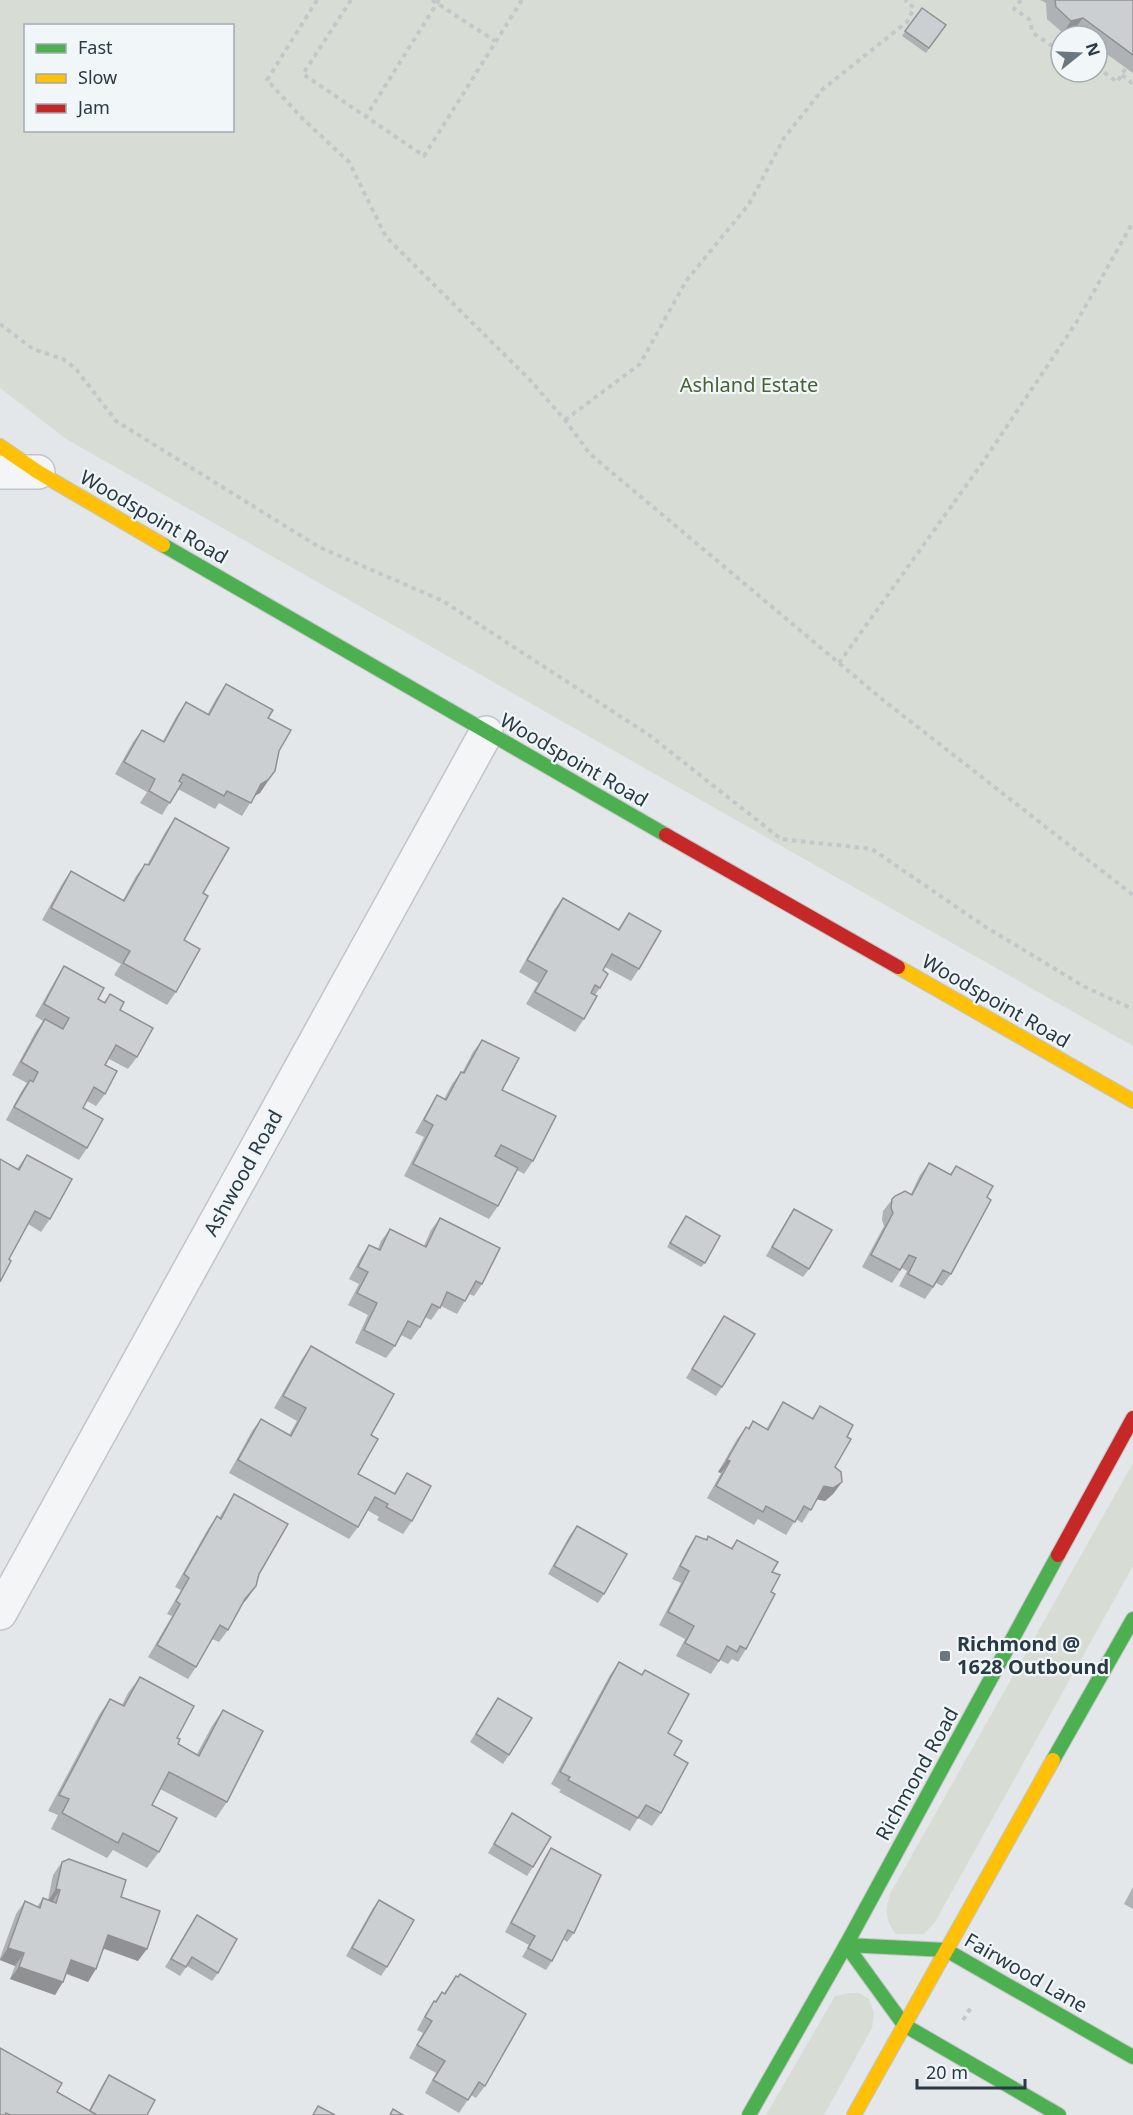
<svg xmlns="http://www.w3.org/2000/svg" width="1133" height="2115" viewBox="0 0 1133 2115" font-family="'Noto Sans',sans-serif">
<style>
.green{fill:#d7ddd4;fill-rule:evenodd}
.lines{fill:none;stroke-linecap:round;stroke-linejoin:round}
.street-casing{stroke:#c2c5c7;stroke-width:36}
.fast-casing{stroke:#c2c5c7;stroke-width:16}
.slow-casing{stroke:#c2c5c7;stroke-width:16}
.jam-casing{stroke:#c2c5c7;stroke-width:16}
.path{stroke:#c3c7c9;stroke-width:4;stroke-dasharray:4.5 4.5;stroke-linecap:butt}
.street{stroke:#f3f5f6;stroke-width:33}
.fast{stroke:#4caf50;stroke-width:14}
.slow{stroke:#ffc107;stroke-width:14}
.jam{stroke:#c62828;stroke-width:14}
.wall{fill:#afb2b4}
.shaded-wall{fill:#8f9192}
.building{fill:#cccfd1;stroke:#8f9192;stroke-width:1.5}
.poi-dot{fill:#6a777e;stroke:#f1f6f8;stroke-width:2}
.labels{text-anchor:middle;stroke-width:4.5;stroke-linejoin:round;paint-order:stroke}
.park-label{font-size:20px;fill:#4a6035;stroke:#f1f6f8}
.street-label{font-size:20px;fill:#293a44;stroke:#f1f6f8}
.poi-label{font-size:20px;font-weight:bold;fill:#293a44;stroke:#f1f6f8;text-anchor:start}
</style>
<rect width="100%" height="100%" fill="#e4e7e9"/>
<g class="green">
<path d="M0 0H1133V1046L66 439 0 388ZM26 26H232V130H26ZM1061 36H1097V72H1061Z"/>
<path d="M1133 1463V1566L935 1922 924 1934H896C885 1921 885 1909 890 1894Z"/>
<polygon points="850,1993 859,1993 869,1999 874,2013 872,2028 824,2115 766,2115 835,1996"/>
</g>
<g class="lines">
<defs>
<g id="street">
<polyline points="0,472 38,472"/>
<polyline points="0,1613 486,733"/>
</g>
<g id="fast">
<polyline points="163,545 666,835"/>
<polyline points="1053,1760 1133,1619"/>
<polyline points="846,1945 946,1950 1133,2057"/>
<polyline points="846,1945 904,2025 1059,2115"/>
<polyline points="749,2115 846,1945 1058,1555"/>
</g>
<g id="slow">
<polyline points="0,446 38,472 163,545"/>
<polyline points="898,967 1133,1101"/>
<polyline points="854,2115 1053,1760"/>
</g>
<g id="jam">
<polyline points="666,835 898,967"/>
<polyline points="1058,1555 1133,1418"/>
</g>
</defs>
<use href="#street" class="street-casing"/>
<use href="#fast" class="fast-casing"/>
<use href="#slow" class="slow-casing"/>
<use href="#jam" class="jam-casing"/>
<g class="path">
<polyline points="317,0 267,80 302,118 349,162 386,237 530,380 565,420 590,454 883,700 1133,895"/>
<polyline points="351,0 303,74 424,156 522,0"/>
<polyline points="432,0 495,41"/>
<polyline points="1021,0 1014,9 1029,19 1033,33 1051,45 1061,43"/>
<polyline points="1097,67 1117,82 1126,68"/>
<polyline points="1122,75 1133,84"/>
<polyline points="365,118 439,0"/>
<polyline points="0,324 33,349 63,359 75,368 116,421 319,547 443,601 649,735 781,839 872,849 984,926 1085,987 1133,1009"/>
<polyline points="565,420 640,364 686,281 749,204 784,138 823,89 907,22 914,8 905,0"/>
<polyline points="839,663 983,462 1076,323 1133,222"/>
<polyline points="963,2020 972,2006"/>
</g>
<use href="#street" class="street"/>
<use href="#fast" class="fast"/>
<use href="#slow" class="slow"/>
<use href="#jam" class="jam"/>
</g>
<g class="wall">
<polygon points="1040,0 1133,0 1133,73 1097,47 1097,36 1082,36 1074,30 1063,33 1047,19 1046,3"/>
<polygon points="922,8 946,25 926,53 902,36"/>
<polygon points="226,684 268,718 279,751 260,793 255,795 242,816 219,803 215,809 178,789 162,815 140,803 147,792 115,774 133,742 142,730 163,741 177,715 186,702 207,715 217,697"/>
<polygon points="175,818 203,893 184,940 176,992 167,1005 114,975 121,964 42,920 62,884 71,871 123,900 136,876 145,864 147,865 166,831"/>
<polygon points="563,898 618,929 629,913 639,969 631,981 605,967 603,970 600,988 595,995 584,1019 575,1032 526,1004 538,983 519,972 554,910"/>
<polygon points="64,966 98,999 104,1002 110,994 120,1010 137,1057 128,1069 109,1059 105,1065 105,1094 96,1106 87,1101 83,1108 87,1148 79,1160 6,1120 21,1092 27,1083 12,1075 36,1031 43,1021 35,1016 56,979"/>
<polygon points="482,1040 533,1161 524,1174 517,1170 498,1206 489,1219 404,1176 424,1137 415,1133 429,1108 437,1095 444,1099 452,1084 461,1072 462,1073 473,1052"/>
<polygon points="27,1155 50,1219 41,1232 28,1224 9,1259 17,1169"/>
<polygon points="929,1163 950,1174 956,1166 987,1197 951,1274 942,1286 936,1283 925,1299 899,1286 907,1271 902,1268 892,1283 862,1267 884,1226 882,1220 883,1211 895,1196 911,1194 920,1175"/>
<polygon points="794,1209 809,1269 803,1277 766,1256 788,1218"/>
<polygon points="686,1216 705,1263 701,1267 667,1247"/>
<polygon points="440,1218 482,1284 474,1296 469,1294 457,1314 441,1306 431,1320 425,1317 420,1327 411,1340 401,1335 395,1346 386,1358 355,1343 368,1315 348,1305 359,1284 349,1279 361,1257 369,1245 378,1249 381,1241 390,1229 424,1246 431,1230"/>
<polygon points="724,1316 722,1387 716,1396 686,1378"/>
<polygon points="311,1346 371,1435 358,1474 394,1493 407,1473 412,1521 403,1534 377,1520 379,1517 367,1510 358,1527 349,1539 229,1473 252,1431 261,1419 289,1435 297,1421 274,1408 302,1359"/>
<polygon points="783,1402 812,1418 820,1406 847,1437 835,1467 842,1482 833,1494 825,1501 817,1499 802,1523 796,1519 786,1535 758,1519 754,1525 707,1498 721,1473 718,1472 737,1439 746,1427 748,1428 753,1421 766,1429"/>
<polygon points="234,1494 259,1574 256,1586 241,1606 228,1630 219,1642 212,1639 196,1667 188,1679 148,1657 172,1616 167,1614 181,1590 175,1587 208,1529 217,1516 219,1518"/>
<polygon points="577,1526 604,1594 598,1603 548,1574 570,1535"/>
<polygon points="696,1536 706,1540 708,1536 731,1548 737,1540 772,1572 771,1592 746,1649 738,1662 732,1659 728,1664 720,1660 711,1674 676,1656 685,1639 659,1625 681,1583 672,1579 688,1548"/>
<polygon points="619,1662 642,1675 645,1670 668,1733 674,1755 661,1813 652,1826 638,1818 630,1831 559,1792 561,1790 551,1784 610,1675"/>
<polygon points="140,1677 177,1738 178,1744 197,1754 212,1726 223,1710 227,1802 216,1818 160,1789 152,1805 159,1852 147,1868 113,1850 107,1858 51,1829 58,1815 48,1811 99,1715 110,1699 122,1705 128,1693"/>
<polygon points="498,1698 509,1755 503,1764 470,1742"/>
<polygon points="512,1813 533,1867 527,1876 488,1853"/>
<polygon points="551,1848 574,1933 567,1942 563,1939 552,1961 546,1970 522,1957 529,1945 505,1932 545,1857"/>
<polygon points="62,1862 121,1897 138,1961 104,1949 88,1982 66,1974 55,1995 10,1979 15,1966 0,1960 0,1958 16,1914 25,1901 37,1907 43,1898 48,1900 53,1875"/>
<polygon points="1133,1887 1133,1909 1124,1904"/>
<polygon points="379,1900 387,1967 381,1976 346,1956 373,1908"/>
<polygon points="197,1915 218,1973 212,1981 187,1966 180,1976 165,1967"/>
<polygon points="456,1976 485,2086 476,2098 471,2095 459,2113 425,2093 436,2073 409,2058 423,2033 417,2030 426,2013 442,1992 444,1993"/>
<polygon points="109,2075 147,2115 0,2115 57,2092 89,2110 103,2084"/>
</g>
<g class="shaded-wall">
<polygon points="1083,18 1074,30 1063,33 1071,21"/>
<polygon points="275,771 260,793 253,797 261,784"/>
<polygon points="727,1460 730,1461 721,1473 718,1472"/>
<polygon points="842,1482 833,1494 825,1501 815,1499 824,1486"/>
<polygon points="256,1586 247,1599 236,1611 245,1599"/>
<polygon points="56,1889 60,1890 52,1902 48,1901"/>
<polygon points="108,1935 147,1949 138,1961 100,1947"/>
<polygon points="8,1948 24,1953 15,1966 0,1960"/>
<polygon points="71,1960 96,1969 88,1982 63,1972"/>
<polygon points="19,1967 63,1982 55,1995 10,1979"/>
</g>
<g class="building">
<polygon points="1055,0 1133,0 1133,55 1083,18 1071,21 1056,7"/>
<polygon points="922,8 946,25 929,48 905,31"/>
<polygon points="226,684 273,710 268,718 291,730 279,751 275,771 268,780 261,784 251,803 227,791 224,796 183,774 179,781 182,783 170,803 149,791 155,779 124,762 142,730 164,742 186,702 209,715"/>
<polygon points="175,818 229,848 203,893 208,896 184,940 200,949 176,992 123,963 130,951 51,908 71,871 124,901 145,864 149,865"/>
<polygon points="563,898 619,930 629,913 661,931 639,969 612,954 603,970 608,974 600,988 595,985 591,993 597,996 584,1019 535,992 547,971 527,960"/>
<polygon points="64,966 104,988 98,999 105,1003 110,994 124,1002 120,1010 153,1028 137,1057 116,1045 105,1065 117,1071 105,1094 94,1087 83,1108 103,1119 87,1148 14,1107 30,1080 33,1082 38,1072 21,1062 45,1019 63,1029 69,1018 44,1004"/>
<polygon points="482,1040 519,1058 502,1090 556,1116 533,1161 501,1145 495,1156 518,1168 498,1206 413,1164 433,1125 424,1120 437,1095 446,1100 461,1072 464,1073"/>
<polygon points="27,1155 72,1179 50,1219 35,1211 9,1259 11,1261 0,1282 0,1159 19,1170"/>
<polygon points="929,1163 951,1175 956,1166 993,1186 987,1197 991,1200 951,1274 943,1270 933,1287 908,1274 916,1258 909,1255 900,1270 871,1255 893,1213 891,1208 892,1199 895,1196 905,1191 912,1195"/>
<polygon points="794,1209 832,1230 809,1269 772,1247"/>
<polygon points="686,1216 720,1236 705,1263 670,1243"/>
<polygon points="440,1218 500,1248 482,1284 476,1281 465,1301 447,1292 440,1308 432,1304 420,1327 408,1321 395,1346 364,1330 377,1303 357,1293 368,1272 358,1267 369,1245 380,1250 390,1229 426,1247"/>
<polygon points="724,1316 755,1334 722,1387 692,1369"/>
<polygon points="311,1346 394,1394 371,1435 378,1439 358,1474 395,1494 407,1473 431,1486 412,1521 386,1507 388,1504 375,1497 358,1527 238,1460 261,1419 291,1436 306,1408 283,1396"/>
<polygon points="783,1402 813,1419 820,1406 853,1425 847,1437 851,1439 835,1467 841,1472 842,1482 833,1488 824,1486 811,1510 804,1506 795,1522 766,1506 763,1512 716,1486 730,1461 727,1460 746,1427 749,1429 753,1421 768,1430"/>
<polygon points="234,1494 288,1524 259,1574 256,1586 245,1599 228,1630 220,1625 196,1667 157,1645 180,1604 176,1601 189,1578 184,1574 217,1516 221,1519"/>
<polygon points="577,1526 627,1554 604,1594 554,1566"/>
<polygon points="696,1536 707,1540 708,1536 732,1549 737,1540 778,1562 772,1572 780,1575 771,1592 775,1594 746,1649 740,1646 737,1652 727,1646 719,1661 685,1643 694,1626 668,1612 689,1571 680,1566"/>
<polygon points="619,1662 642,1675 645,1670 689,1694 668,1733 682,1741 674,1755 688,1763 661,1813 646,1805 638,1818 568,1780 570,1777 560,1772"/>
<polygon points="140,1677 194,1706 177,1738 180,1739 178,1744 199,1756 223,1710 263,1731 227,1802 169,1772 152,1805 177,1818 159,1852 123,1833 118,1843 62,1813 69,1799 59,1795 110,1699 124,1706"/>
<polygon points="498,1698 532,1718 509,1755 476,1734"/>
<polygon points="512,1813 551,1837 533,1867 494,1844"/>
<polygon points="551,1848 601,1875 574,1933 568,1930 552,1961 528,1948 535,1936 511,1923"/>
<polygon points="69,1859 126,1880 121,1897 160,1911 147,1949 108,1935 96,1969 71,1960 63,1982 19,1967 24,1953 8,1948 25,1901 40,1908 43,1898 56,1903 60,1890 56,1889 62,1862"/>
<polygon points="379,1900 414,1920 387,1967 352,1948"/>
<polygon points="197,1915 237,1939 218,1973 192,1957 186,1967 171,1959"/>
<polygon points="460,1974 526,2014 485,2086 479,2082 468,2100 433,2080 445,2061 417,2045 432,2021 425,2017 434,2001 436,2002 442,1992 445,1994 456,1976 458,1977"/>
<polygon points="0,2048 62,2083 57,2092 97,2115 10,2115 6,2113 5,2115 0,2115"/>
<polygon points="109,2075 155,2100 147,2115 97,2115 90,2111"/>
<polygon points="318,2106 335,2115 313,2115"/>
<polygon points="393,2109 403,2115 390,2115"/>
</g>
<rect class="poi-dot" x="939" y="1650" width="12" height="12" rx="3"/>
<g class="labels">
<g class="park-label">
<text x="749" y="392">Ashland Estate</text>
</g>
<g class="street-label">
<text transform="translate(154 517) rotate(30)" y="7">Woodspoint Road</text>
<text transform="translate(574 760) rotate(30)" y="7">Woodspoint Road</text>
<text transform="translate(996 1001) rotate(30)" y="7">Woodspoint Road</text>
<text transform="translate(243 1173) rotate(-61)" y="7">Ashwood Road</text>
<text transform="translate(917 1774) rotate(-61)" y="7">Richmond Road</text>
<text transform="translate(1026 1973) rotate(30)" y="7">Fairwood Lane</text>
</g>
<g class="poi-label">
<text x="957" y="1651">Richmond @<tspan x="957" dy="23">1628 Outbound</tspan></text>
</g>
</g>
<rect x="24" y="24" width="210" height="108" fill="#f1f6f8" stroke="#a1abb0" stroke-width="1.5"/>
<rect x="36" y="44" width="30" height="9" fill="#4caf50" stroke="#a1abb0" stroke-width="1.5"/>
<text x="78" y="54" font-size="18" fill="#293a44">Fast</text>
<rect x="36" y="74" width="30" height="9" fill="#ffc107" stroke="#a1abb0" stroke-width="1.5"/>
<text x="78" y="84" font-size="18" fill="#293a44">Slow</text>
<rect x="36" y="104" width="30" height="9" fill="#c62828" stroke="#a1abb0" stroke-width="1.5"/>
<text x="78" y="114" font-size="18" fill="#293a44">Jam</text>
<g transform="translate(1079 54) rotate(72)"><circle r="28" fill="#f1f6f8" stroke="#a1abb0" stroke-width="1.5"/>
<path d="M0-4.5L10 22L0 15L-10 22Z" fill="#6a777e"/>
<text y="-9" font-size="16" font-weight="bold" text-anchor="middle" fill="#293a44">N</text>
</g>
<path d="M917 2079v9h108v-9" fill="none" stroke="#293a44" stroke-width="3"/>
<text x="926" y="2079" font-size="18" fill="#293a44" stroke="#f1f6f8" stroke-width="4.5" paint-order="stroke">20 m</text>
</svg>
